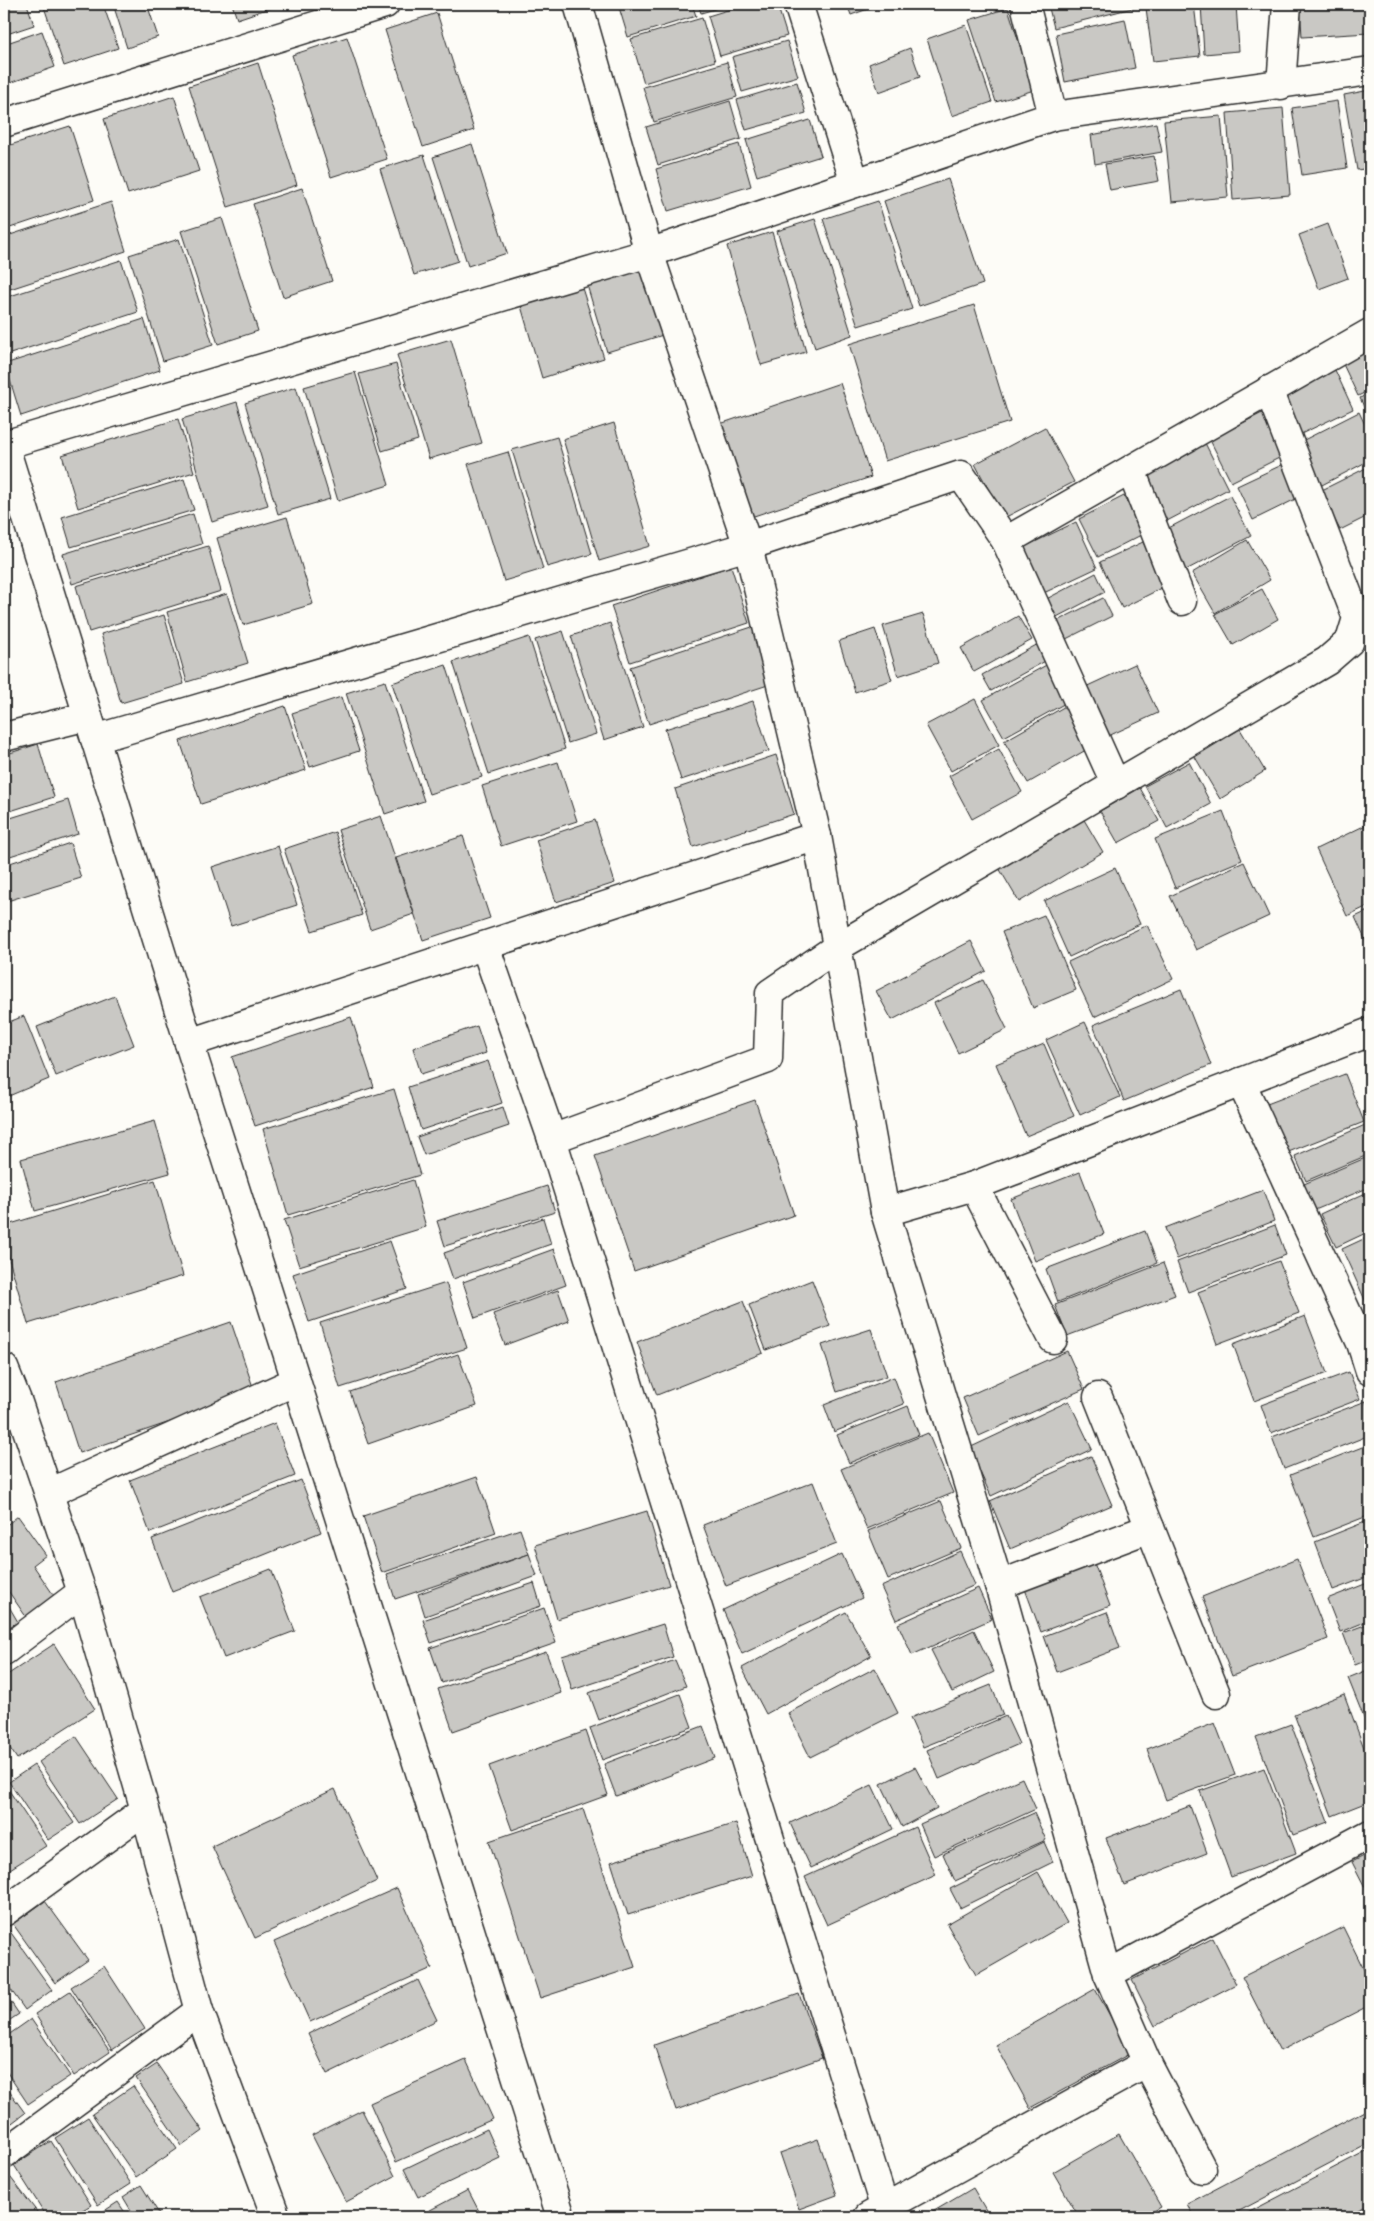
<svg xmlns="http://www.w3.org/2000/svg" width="1374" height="2221" viewBox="0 0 1374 2221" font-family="'Playpen Sans',sans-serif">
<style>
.building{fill:#c9c8c4;stroke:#2b2b2b}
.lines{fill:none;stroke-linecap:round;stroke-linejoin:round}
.minor-casing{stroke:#2b2b2b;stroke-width:31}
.minor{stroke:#fdfcf7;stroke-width:28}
</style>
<rect width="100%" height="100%" fill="#fdfcf7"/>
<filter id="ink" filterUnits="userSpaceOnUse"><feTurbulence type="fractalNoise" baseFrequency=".02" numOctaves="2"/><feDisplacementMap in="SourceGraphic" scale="10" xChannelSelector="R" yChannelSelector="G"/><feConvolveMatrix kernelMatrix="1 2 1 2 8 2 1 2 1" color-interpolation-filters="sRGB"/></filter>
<g filter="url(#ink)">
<g class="building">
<polygon points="4,4 27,4 34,25 4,35"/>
<polygon points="43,4 103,4 118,48 64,66"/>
<polygon points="113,4 147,4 158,37 127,48"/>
<polygon points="232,4 282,4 237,19"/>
<polygon points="618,4 692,4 696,16 628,37"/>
<polygon points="698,4 732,4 701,13"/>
<polygon points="747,4 777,4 787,36 720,56 708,16"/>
<polygon points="847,4 882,4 851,15"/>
<polygon points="1048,4 1148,4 1054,28"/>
<polygon points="1177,4 1194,4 1200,56 1153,61 1146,8"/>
<polygon points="1201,4 1236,4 1239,51 1204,54"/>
<polygon points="1300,4 1368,4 1369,33 1302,37"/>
<polygon points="1008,8 1034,90 996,102 969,20"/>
<polygon points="437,13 474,130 423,147 385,30"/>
<polygon points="702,18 715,61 644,83 631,39"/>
<polygon points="1125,19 1135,68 1065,82 1056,34"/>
<polygon points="966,25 992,102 952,116 927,39"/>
<polygon points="42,31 55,67 4,85 4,44"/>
<polygon points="347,37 387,159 331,177 292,55"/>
<polygon points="787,41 798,76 742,92 732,57"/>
<polygon points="910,48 920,77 879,92 869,64"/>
<polygon points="727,62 737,97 654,122 643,87"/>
<polygon points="258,63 297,185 228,207 189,86"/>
<polygon points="797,82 806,113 746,130 737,100"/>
<polygon points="1370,90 1370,168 1357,170 1344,95"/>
<polygon points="174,96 199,171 128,194 104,119"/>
<polygon points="730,101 741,139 658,165 646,127"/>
<polygon points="1337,101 1347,168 1302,175 1292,108"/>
<polygon points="1283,108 1290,195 1233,200 1227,113"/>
<polygon points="1221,116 1228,197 1172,202 1164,121"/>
<polygon points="810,120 821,156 757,176 746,140"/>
<polygon points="1156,123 1162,152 1095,164 1091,135"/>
<polygon points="70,126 94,200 4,230 4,147"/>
<polygon points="472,144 507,253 468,266 433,157"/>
<polygon points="739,144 751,186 668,211 656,169"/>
<polygon points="424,155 458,261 414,275 380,169"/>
<polygon points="1154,156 1159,181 1110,190 1105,164"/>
<polygon points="948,179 983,284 919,306 884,201"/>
<polygon points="302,188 332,281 283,297 253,204"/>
<polygon points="878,201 912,309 858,326 823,219"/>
<polygon points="111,202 126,251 4,291 4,237"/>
<polygon points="222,218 258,331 218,344 181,231"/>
<polygon points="815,219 852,335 815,348 777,231"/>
<polygon points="1328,224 1348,278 1319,289 1299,235"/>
<polygon points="772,232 806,352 761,365 727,246"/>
<polygon points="179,239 213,345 163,361 129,255"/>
<polygon points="121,260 138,312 4,356 4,298"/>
<polygon points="643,268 663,335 607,352 587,285"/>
<polygon points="582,288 604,358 542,378 521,306"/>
<polygon points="974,305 1010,422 885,461 849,344"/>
<polygon points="144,319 160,370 21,416 5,364"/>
<polygon points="451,339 482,443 429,459 397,355"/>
<polygon points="1370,346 1370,390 1358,396 1341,360"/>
<polygon points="396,364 418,440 382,451 359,374"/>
<polygon points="1335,370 1353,409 1301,434 1283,394"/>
<polygon points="355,372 389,485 338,501 304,387"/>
<polygon points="840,383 871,477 748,518 717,425"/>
<polygon points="296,387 330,499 278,514 245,403"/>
<polygon points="1370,393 1370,420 1360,398"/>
<polygon points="237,402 268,505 212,522 182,419"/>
<polygon points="1264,412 1285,455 1231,482 1210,440"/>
<polygon points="1359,412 1370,435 1370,460 1320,486 1298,443"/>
<polygon points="178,419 194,472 78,508 62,455"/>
<polygon points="614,423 650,546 599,561 563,439"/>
<polygon points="1045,427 1074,482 1004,518 975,464"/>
<polygon points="557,437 592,554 547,567 512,450"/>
<polygon points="1204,441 1228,489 1167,521 1142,473"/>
<polygon points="508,452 543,569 504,581 468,464"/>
<polygon points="1286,463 1302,496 1253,520 1237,486"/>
<polygon points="1370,466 1370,515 1340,530 1320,491"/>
<polygon points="184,479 194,510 71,547 62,517"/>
<polygon points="1124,496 1143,534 1098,557 1079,519"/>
<polygon points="1230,496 1251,536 1182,572 1161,532"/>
<polygon points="193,514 202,544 72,584 63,554"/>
<polygon points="287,517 313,604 243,625 217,538"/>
<polygon points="1076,522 1097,568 1033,598 1012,553"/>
<polygon points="1247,540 1270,580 1215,613 1192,573"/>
<polygon points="1143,542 1164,587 1122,608 1100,562"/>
<polygon points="208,546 221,591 89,632 76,586"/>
<polygon points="731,566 749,623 630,662 611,606"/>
<polygon points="1096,573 1105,592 1045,623 1035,605"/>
<polygon points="1262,589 1278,619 1233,645 1215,614"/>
<polygon points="227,594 248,663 187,682 167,612"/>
<polygon points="1103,598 1112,616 1064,640 1055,622"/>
<polygon points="923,614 938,663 898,676 883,626"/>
<polygon points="164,615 184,684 121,703 101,634"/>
<polygon points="1018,616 1032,640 974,672 961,648"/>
<polygon points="610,623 643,727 604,740 571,636"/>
<polygon points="752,627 771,684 649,724 630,667"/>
<polygon points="875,629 892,680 855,692 839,641"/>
<polygon points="563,631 596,734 568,743 535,640"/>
<polygon points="529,637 565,749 489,774 453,662"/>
<polygon points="1040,643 1049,659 991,691 982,675"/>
<polygon points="1050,663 1071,700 1004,737 983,700"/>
<polygon points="1135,664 1158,713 1104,738 1081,689"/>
<polygon points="446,665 482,777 429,794 392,683"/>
<polygon points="385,681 424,801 385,814 346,693"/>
<polygon points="341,697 359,751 310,767 292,713"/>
<polygon points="975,699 999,745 951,771 926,725"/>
<polygon points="753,701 769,751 681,780 665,729"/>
<polygon points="1069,704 1093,746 1028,783 1004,741"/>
<polygon points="285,706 306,770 201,804 180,741"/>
<polygon points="1240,729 1265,771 1220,799 1195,757"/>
<polygon points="38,744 54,797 4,813 4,755"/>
<polygon points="999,749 1022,792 972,819 949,776"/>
<polygon points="776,755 794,814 693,847 675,789"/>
<polygon points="558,762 577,821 501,846 482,786"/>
<polygon points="1189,762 1211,804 1167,828 1145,786"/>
<polygon points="1140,788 1159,821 1118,843 1100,811"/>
<polygon points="68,800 78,834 4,858 4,820"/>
<polygon points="1223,811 1242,860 1175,888 1155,839"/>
<polygon points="381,816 414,914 370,929 338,830"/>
<polygon points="1083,818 1103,852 1019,902 999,868"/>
<polygon points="595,820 615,883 556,902 536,840"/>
<polygon points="1370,823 1370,905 1347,916 1316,849"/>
<polygon points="335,832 362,915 312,931 284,849"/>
<polygon points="463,836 490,918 423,940 396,858"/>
<polygon points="70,843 81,878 4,902 4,865"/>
<polygon points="278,846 297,905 231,926 212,867"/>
<polygon points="1244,862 1269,916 1196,950 1170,896"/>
<polygon points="1115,868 1140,924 1069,957 1044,901"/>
<polygon points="1370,910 1370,948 1369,948 1355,917"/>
<polygon points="1044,915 1076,990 1033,1008 1002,932"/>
<polygon points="1147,925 1173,979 1094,1017 1068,962"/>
<polygon points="971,941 986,971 892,1020 876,991"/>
<polygon points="983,980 1007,1029 958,1053 934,1003"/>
<polygon points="1181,989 1211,1065 1124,1101 1093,1025"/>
<polygon points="115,996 134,1045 56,1076 37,1027"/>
<polygon points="24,1016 49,1079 4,1098 4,1024"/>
<polygon points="351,1017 374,1087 255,1126 232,1057"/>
<polygon points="1085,1022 1120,1097 1080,1115 1046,1040"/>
<polygon points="477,1026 486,1053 421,1074 413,1048"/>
<polygon points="1044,1044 1074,1116 1026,1136 996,1064"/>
<polygon points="488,1061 502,1103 421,1130 408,1087"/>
<polygon points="1345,1074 1364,1122 1286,1153 1267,1104"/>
<polygon points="394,1089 420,1175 288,1215 263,1129"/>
<polygon points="755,1100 794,1215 634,1271 595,1156"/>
<polygon points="503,1107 509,1126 424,1155 417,1137"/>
<polygon points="155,1121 170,1173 35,1211 21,1159"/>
<polygon points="1365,1125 1370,1137 1370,1154 1306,1181 1295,1156"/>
<polygon points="1370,1156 1370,1187 1315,1210 1304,1184"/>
<polygon points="1080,1172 1104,1234 1035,1261 1011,1199"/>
<polygon points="155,1180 183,1276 28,1324 4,1242 4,1226"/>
<polygon points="413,1180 426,1227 299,1266 284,1220"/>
<polygon points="547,1186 555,1212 445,1246 437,1221"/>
<polygon points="1263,1190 1274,1221 1177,1259 1165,1228"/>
<polygon points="1370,1191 1370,1231 1336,1247 1320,1214"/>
<polygon points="543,1218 551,1244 453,1279 444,1253"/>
<polygon points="1275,1225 1286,1255 1188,1292 1177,1262"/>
<polygon points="1145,1231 1157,1263 1058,1302 1046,1269"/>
<polygon points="1370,1236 1370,1311 1342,1249"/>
<polygon points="390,1241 407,1289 309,1322 293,1274"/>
<polygon points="554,1249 566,1285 475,1318 463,1282"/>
<polygon points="1279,1261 1299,1313 1217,1344 1198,1292"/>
<polygon points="1163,1263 1175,1295 1067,1336 1055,1305"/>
<polygon points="812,1280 830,1326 766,1350 749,1305"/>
<polygon points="446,1283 467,1348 340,1388 320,1323"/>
<polygon points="558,1290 569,1321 505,1345 493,1314"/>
<polygon points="743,1301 763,1353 657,1395 637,1342"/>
<polygon points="1305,1316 1327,1373 1254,1401 1233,1344"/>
<polygon points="231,1322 255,1393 79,1453 56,1382"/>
<polygon points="871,1329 887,1376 837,1392 822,1345"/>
<polygon points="1067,1351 1084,1389 979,1436 963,1398"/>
<polygon points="458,1354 477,1406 368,1444 350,1392"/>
<polygon points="1349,1372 1360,1399 1271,1433 1261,1405"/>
<polygon points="894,1377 904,1404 834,1432 824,1405"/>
<polygon points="1069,1401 1092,1449 991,1496 969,1448"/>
<polygon points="1366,1401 1370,1412 1370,1435 1284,1469 1272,1437"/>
<polygon points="908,1406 919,1435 849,1463 837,1435"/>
<polygon points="275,1423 295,1476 150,1533 130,1480"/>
<polygon points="928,1433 953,1493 867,1529 841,1469"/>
<polygon points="1370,1444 1370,1515 1314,1537 1290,1475"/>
<polygon points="1091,1456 1112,1505 1010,1549 990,1501"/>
<polygon points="477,1477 496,1533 382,1573 363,1516"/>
<polygon points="301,1480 321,1532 172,1592 152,1539"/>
<polygon points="813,1482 837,1544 726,1586 703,1525"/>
<polygon points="941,1501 961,1548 888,1579 868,1531"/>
<polygon points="647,1511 669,1585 557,1619 535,1545"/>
<polygon points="18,1516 46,1555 33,1565 57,1600 29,1621 4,1585 4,1527"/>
<polygon points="1370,1520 1370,1576 1333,1590 1315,1542"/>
<polygon points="520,1529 529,1554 395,1599 387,1574"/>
<polygon points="960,1551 975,1585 896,1620 881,1587"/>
<polygon points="529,1554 537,1576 425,1616 418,1594"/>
<polygon points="842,1554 862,1598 742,1654 723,1610"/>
<polygon points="1297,1559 1328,1639 1232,1676 1202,1597"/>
<polygon points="1094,1563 1110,1606 1041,1632 1025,1589"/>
<polygon points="271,1569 295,1631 224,1658 200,1597"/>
<polygon points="1370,1582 1370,1620 1340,1632 1327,1599"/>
<polygon points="534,1583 541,1606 431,1643 423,1620"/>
<polygon points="978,1588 992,1619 912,1655 898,1624"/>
<polygon points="4,1598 18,1622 4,1630"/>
<polygon points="544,1608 556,1643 442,1683 430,1648"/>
<polygon points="846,1612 871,1656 766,1714 742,1668"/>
<polygon points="1107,1612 1120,1648 1057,1672 1044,1636"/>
<polygon points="1370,1623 1370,1659 1355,1665 1343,1633"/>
<polygon points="663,1624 673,1657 572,1690 562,1656"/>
<polygon points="974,1630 994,1672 952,1692 931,1650"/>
<polygon points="54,1644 95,1709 17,1759 4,1739 4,1677"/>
<polygon points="546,1652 561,1693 453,1731 438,1689"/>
<polygon points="675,1660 686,1686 599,1720 589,1693"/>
<polygon points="875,1668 898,1713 810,1757 788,1713"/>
<polygon points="1370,1669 1370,1733 1348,1678"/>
<polygon points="991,1685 1003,1715 923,1747 910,1718"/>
<polygon points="680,1694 692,1727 602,1760 590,1728"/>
<polygon points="1344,1694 1370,1764 1370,1801 1332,1816 1294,1714"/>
<polygon points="1006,1716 1019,1744 939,1779 927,1750"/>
<polygon points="1215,1723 1235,1775 1166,1800 1147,1749"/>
<polygon points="1291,1724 1328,1822 1293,1835 1256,1737"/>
<polygon points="703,1726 715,1758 616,1796 604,1764"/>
<polygon points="586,1731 608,1795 512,1830 489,1766"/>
<polygon points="76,1736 118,1799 80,1824 39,1762"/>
<polygon points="34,1765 74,1823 48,1840 9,1782"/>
<polygon points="915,1767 937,1808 902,1827 881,1784"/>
<polygon points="1264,1768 1296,1853 1231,1877 1200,1791"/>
<polygon points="1022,1778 1036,1809 934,1856 920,1824"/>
<polygon points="4,1783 46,1846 10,1869 4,1859"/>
<polygon points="872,1785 893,1829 811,1868 790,1823"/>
<polygon points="335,1789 377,1881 255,1938 212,1846"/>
<polygon points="1190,1806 1207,1853 1124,1885 1106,1838"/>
<polygon points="583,1809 635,1967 540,1998 489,1841"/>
<polygon points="1034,1813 1046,1840 955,1881 943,1854"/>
<polygon points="736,1823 752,1876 628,1915 611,1862"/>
<polygon points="915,1827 936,1875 827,1925 805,1877"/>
<polygon points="1044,1842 1053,1862 960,1908 950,1889"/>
<polygon points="1370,1853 1370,1897 1352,1862"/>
<polygon points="1038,1872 1067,1923 976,1975 947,1924"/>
<polygon points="397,1888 432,1968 310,2022 274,1942"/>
<polygon points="45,1901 88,1960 55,1983 13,1924"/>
<polygon points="1343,1927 1370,1982 1370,2005 1280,2051 1242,1977"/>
<polygon points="9,1930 52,1990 25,2010 4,1980 4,1934"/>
<polygon points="1213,1938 1236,1984 1155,2026 1132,1980"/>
<polygon points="104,1966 145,2029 112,2050 71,1987"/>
<polygon points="418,1980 437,2020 327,2074 308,2034"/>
<polygon points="1095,1989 1131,2053 1030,2108 996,2045"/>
<polygon points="70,1991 110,2052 74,2076 35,2014"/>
<polygon points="4,1992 19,2014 4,2024"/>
<polygon points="799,1994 822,2058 676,2110 654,2045"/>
<polygon points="31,2019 70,2076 28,2104 4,2068 4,2038"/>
<polygon points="466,2060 493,2119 396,2162 370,2103"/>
<polygon points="157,2064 203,2131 182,2146 136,2078"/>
<polygon points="4,2084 25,2113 4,2129"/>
<polygon points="133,2086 177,2149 136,2177 92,2114"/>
<polygon points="1370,2108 1370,2142 1228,2217 1194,2217 1187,2204"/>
<polygon points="362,2110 395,2176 346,2202 312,2135"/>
<polygon points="88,2117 131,2184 98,2205 55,2138"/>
<polygon points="487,2129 500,2158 418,2197 404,2169"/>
<polygon points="1119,2134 1161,2207 1143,2217 1079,2217 1053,2172"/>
<polygon points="818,2139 837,2195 799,2209 780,2153"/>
<polygon points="51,2141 91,2205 71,2217 47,2217 14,2165"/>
<polygon points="1370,2149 1370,2204 1344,2217 1240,2217"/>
<polygon points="4,2169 41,2217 4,2217"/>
<polygon points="141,2185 161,2217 135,2217 123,2197"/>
<polygon points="973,2188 990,2217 924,2217"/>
<polygon points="468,2190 482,2217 417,2217"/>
<polygon points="118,2202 128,2217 95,2217"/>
</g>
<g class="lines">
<defs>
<g id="minor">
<polyline points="578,4 649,253 748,546 817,836 885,1212 999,1585 1108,1974 1147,2063 1202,2169"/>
<polyline points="798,4 855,183"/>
<polyline points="1025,4 1053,116"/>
<polyline points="1281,85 1287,4"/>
<polyline points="4,123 385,4"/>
<polyline points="4,444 189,1043 561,2217"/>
<polyline points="4,445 649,253 1053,116 1370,71"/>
<polyline points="1131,470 1182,601"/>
<polyline points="1006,541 1116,785"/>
<polyline points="4,737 88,716"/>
<polyline points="95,739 748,546 961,475 1006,541 1370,333"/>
<polyline points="485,946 552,1139 885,2209 890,2217"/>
<polyline points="189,1043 817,836"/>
<polyline points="1241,1082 1361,1343 1370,1371"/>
<polyline points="552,1139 768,1059 770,993 836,948 1327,661 1350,641 1357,618 1269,390"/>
<polyline points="974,1186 1053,1339"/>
<polyline points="885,1212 974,1186 1370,1032"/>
<polyline points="4,1368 18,1403 82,1592 145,1810 199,2011 276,2217"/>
<polyline points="1098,1397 1216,1694"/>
<polyline points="49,1493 296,1381"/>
<polyline points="999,1585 1150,1528"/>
<polyline points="4,1651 82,1592"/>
<polyline points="4,1912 145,1810"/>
<polyline points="1108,1974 1370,1834"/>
<polyline points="4,2154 199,2011"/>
<polyline points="868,2217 1147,2063"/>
</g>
</defs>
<use href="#minor" class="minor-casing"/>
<use href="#minor" class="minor"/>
</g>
</g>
<rect width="1374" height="2221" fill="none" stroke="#fdfcf7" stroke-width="20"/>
<rect x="10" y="10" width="1354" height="2201" fill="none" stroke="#2b2b2b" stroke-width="2" filter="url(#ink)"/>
</svg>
